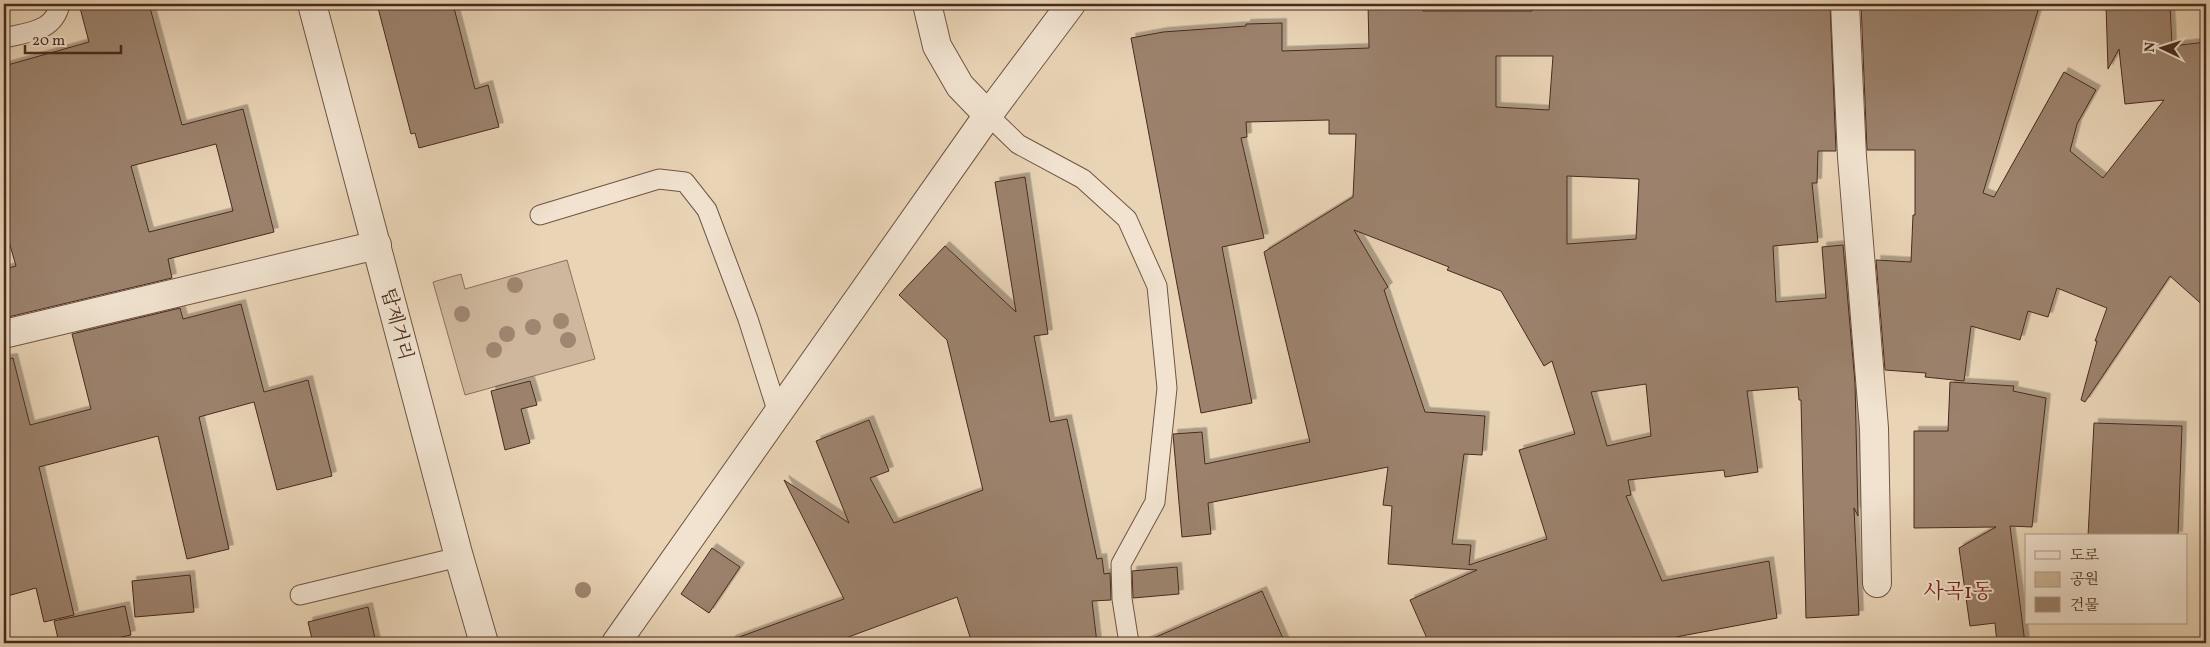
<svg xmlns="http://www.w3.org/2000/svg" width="2210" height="647" viewBox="0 0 2210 647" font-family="Vollkorn,'Noto Serif KR',serif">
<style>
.green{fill:#ceb79c;stroke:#8b705d}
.building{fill:#9c826d;stroke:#482a1e;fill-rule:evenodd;filter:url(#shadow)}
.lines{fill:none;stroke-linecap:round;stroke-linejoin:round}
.service-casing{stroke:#705444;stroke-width:21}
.minor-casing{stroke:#705444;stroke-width:30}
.tertiary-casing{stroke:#705444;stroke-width:30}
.service{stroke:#f1e3d0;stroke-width:19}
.minor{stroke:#f1e3d0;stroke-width:28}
.tertiary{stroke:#f1e3d0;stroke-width:28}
.tree{fill:#9f8670}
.labels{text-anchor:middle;stroke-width:4;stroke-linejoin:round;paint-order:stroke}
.street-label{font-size:19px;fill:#482a1e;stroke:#f1e3d0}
.quarter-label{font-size:21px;fill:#7a1f14;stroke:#f1e3d0}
</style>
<defs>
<filter id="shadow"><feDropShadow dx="4.5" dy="-4.5" stdDeviation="0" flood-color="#0004"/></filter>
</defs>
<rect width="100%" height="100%" fill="#e9d4b6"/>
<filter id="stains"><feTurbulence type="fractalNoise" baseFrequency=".004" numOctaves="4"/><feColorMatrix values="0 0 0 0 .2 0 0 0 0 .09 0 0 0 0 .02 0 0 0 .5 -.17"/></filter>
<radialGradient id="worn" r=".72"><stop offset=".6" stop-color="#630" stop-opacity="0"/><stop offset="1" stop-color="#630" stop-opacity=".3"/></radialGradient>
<polygon class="green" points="567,260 595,359 465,395 433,282 461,274 465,289"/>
<g class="building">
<path d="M79 4H149L182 125 243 109 274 232 168 259 172 278 4 318V269L16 266 4 224V66L89 42ZM216 144 233 211 149 232 131 166Z"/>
<polygon points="377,4 453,4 475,89 488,85 499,127 419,148 415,133 411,134"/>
<path d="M1368 4H1423V11H1532V4H1830L1836 151H1818L1817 183H1812L1818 242 1773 246 1776 302 1826 298 1822 247 1843 245 1855 383 1858 516 1854 508 1859 615 1806 618 1801 400H1799L1798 387 1747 391 1758 472 1725 477 1724 470 1628 480 1631 495 1626 496 1662 581 1769 561 1777 618 1676 637 1677 643H1429L1410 600 1477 570 1388 564 1392 506 1383 505 1388 467 1208 503 1211 534 1182 537 1173 434 1202 432 1205 464 1310 442 1264 252 1353 197 1356 134H1329V120L1246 122 1247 137 1241 138 1264 238 1222 247 1252 403 1201 413 1131 38 1163 32 1246 26V24L1282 23V51L1369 48ZM1496 56H1553L1549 110 1496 107ZM1567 176 1639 179 1636 239 1567 244ZM1354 230 1449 267 1447 270 1501 291 1544 366 1552 361 1575 434 1519 450 1547 539 1469 565 1471 545 1452 544 1464 454 1482 455 1485 416 1425 412 1384 290 1388 287ZM1646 384 1651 436 1607 446 1591 392Z"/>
<polygon points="1861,4 2040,4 1983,193 1994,197 2064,72 2096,90 2077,124 2070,151 2103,178 2164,100 2125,104 2119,49 2108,69 2106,4 2170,4 2172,46 2206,42 2206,308 2170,276 2085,402 2081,400 2097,341 2095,341 2107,308 2057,288 2048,317 2028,311 2020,340 1971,326 1964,381 1925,377 1926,373 1885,370 1876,260 1911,262 1913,215 1915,215 1915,150 1867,150"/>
<polygon points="1025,177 1048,334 1034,336 1050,422 1067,419 1097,559 1102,558 1104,574 1110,573 1111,600 1092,601 1097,643 972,643 957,597 832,643 731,643 731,640 844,599 784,480 849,523 816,441 869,420 889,471 870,478 894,523 983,490 947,340 899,295 945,246 1016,312 995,182"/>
<polygon points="241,304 264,392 308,380 332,476 277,490 254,402 199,417 229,549 187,559 158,436 39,467 74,615 44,622 36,588 4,597 4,359 13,358 30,425 91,409 72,334 180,308 183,319"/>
<polygon points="530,381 537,405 521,409 530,443 505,450 491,391"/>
<polygon points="1950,382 2014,386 2013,391 2046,398 2032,527 2010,526 2025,643 1997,643 1995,623 1970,626 1959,548 1996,527 1914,528 1914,431 1948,431"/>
<polygon points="2094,423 2182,426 2178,536 2088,536"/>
<polygon points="712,548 740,567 709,613 681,594"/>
<polygon points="1177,567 1179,594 1133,598 1132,571"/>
<polygon points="190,575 194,612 135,617 132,581"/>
<polygon points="1262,591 1285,643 1142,643"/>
<polygon points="125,606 131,635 94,643 59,643 54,621"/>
<polygon points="368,607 376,643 313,643 308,622"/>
</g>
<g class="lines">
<defs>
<g id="service">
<path d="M4 38C28 32 54 32 60 4"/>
<polyline points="988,115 1018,144 1083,179 1127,219 1157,286 1167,388 1155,502 1121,564 1122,599 1129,643"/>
<polyline points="540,215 659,179 685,182 707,210 748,319 778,413"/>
<polyline points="300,595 459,557"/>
</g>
<g id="minor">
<polyline points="312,4 459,557 484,643"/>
<polyline points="927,4 937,46 960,86 988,115"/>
<polyline points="1845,4 1852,157 1874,428 1877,583"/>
<polyline points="4,334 377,245"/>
</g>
<polyline id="tertiary" points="616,643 988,115 1071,4"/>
</defs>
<use href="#service" class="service-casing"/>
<use href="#minor" class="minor-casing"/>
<use href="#tertiary" class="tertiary-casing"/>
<use href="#service" class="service"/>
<use href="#minor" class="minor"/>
<use href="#tertiary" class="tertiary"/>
</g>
<g class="tree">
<circle cx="515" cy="285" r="8"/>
<circle cx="462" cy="314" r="8"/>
<circle cx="561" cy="321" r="8"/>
<circle cx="533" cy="327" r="8"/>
<circle cx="507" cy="334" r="8"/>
<circle cx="568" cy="340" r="8"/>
<circle cx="494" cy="350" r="8"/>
<circle cx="583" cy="590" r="8"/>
</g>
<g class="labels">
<g class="street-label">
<text transform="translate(398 324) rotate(75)" y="7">탑제거리</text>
</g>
<g class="quarter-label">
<text x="1958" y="598">사곡1동</text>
</g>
</g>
<rect width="2210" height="647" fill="none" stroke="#e9d4b6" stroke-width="20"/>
<rect x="5" y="5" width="2200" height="637" fill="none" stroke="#482a1e" stroke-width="2.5"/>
<rect x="10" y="10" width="2190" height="627" fill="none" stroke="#482a1e"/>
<rect x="2025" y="534" width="162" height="90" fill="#f1e3d0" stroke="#ad9989"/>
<rect x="2035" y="551" width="25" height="8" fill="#f1e3d0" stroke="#ad9989"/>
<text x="2070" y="560" font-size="15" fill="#482a1e">도로</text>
<rect x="2035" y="572" width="25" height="15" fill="#ceb79c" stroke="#ad9989"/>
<text x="2070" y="584" font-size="15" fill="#482a1e">공원</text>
<rect x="2035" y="597" width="25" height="15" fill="#9c826d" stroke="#ad9989"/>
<text x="2070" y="610" font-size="15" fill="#482a1e">건물</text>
<g transform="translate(2162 48) rotate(274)" stroke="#f1e3d0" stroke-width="4" paint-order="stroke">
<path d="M0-4L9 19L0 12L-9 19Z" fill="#482a1e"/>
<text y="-8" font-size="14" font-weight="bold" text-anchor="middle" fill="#482a1e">N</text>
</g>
<path d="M25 45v8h96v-8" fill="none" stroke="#482a1e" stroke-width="2.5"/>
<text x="32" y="45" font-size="15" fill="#482a1e" stroke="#f1e3d0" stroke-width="4" paint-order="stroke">20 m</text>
<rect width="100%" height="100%" filter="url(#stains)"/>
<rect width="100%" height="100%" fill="url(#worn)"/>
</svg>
